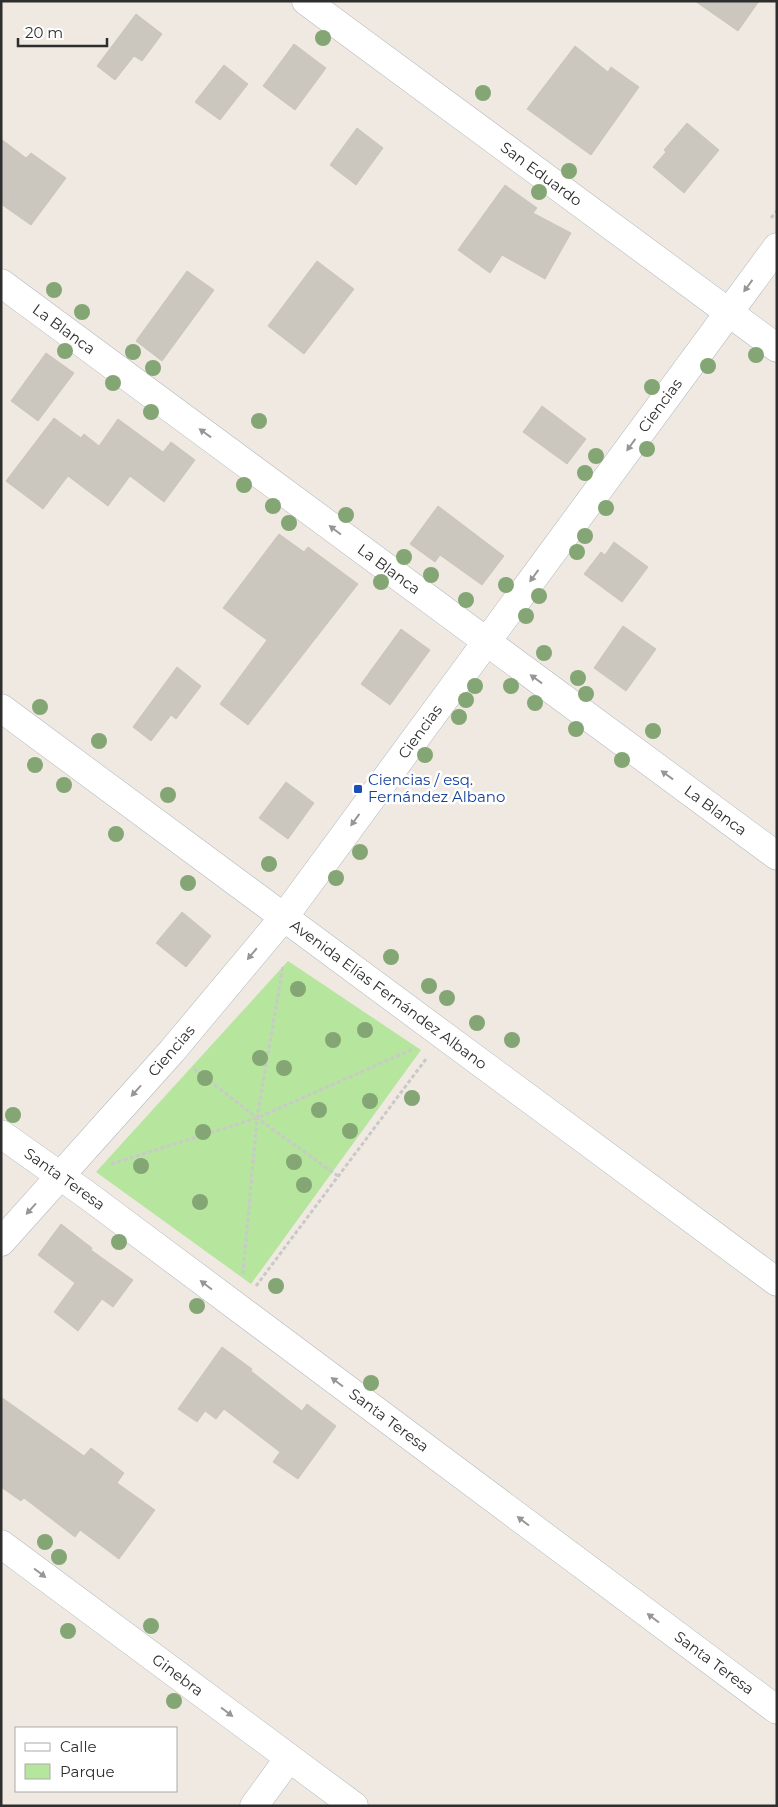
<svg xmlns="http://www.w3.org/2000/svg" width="778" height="1807" viewBox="0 0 778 1807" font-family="Montserrat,sans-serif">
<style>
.green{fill:#b6e59e}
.building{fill:#cbc7bf;stroke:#cbc5ba}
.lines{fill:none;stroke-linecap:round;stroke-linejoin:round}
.minor-casing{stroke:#b4b7c1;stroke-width:29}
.path{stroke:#c9c9c9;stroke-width:3;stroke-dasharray:4 2.5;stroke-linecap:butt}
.minor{stroke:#fff;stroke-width:28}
.tree{fill:#84a574}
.oneway{fill:#969696}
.transit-dot{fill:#1a4fb4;stroke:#fff;stroke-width:2}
.labels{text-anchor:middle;stroke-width:5;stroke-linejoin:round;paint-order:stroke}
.street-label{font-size:15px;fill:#2e2e2e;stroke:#fff}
.transit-label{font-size:15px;fill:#164399;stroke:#fff;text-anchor:start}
</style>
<rect width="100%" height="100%" fill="#efe9e1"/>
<polygon class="green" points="288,961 421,1050 251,1284 96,1172"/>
<g class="building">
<polygon points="695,1 759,1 738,31"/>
<polygon points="136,14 162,34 142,61 134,56 115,80 97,66"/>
<polygon points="294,44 326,68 295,110 263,86"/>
<polygon points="575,46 608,72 611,67 639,87 591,155 527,109"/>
<polygon points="224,65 248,84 220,120 195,102"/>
<polygon points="687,123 719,150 684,193 653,167 666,152 664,150"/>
<polygon points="357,128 383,148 356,185 330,165"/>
<polygon points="1,139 26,158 31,153 66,178 31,225 1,204"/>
<polygon points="505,185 537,208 533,213 571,233 545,279 502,255 490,273 458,250"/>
<polygon points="317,261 354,289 304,354 268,326"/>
<polygon points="187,271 214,290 162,361 136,341"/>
<polygon points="46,353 74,373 38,421 11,401"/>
<polygon points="542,406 586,439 567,464 523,432"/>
<polygon points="54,418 81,438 84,434 99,446 118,419 163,452 171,442 195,460 164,502 130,476 108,506 68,476 43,509 6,481"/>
<polygon points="438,506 504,556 482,585 440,555 435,562 410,544"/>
<polygon points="279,534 304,552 308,547 358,584 248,725 220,704 267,640 223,608"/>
<polygon points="614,542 648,567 622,602 584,574 601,552 605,555"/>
<polygon points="623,626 656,649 626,691 594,668"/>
<polygon points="401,629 430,650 390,705 361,684"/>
<polygon points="177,667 201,686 176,719 171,715 151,741 133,727"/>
<polygon points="286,782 314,803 288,839 259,818"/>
<polygon points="182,912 211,936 186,967 156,943"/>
<polygon points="61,1224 92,1248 91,1250 133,1280 113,1307 102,1299 78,1331 54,1312 75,1283 38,1255"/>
<polygon points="222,1347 252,1369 251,1371 302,1411 307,1404 336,1426 298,1479 273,1462 280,1452 224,1409 216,1419 205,1411 197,1422 178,1409"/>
<polygon points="1,1397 84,1456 91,1448 124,1473 117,1483 155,1510 119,1559 80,1530 75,1537 24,1498 21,1501 1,1487"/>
</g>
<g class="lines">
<defs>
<g id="minor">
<path id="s1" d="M306 1 777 348"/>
<path id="s2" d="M1 283 777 856"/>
<path id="s3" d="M1 708 777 1282"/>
<path id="s4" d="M1 1134 87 1195 777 1710"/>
<path id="s5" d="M1 1242 172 1051 284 917 777 247"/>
<path id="s6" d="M1 1544 354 1806"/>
<polyline points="254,1806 289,1758"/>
</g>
</defs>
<use href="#minor" class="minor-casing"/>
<g class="path">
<polyline points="771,218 777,211"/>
<polyline points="194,1069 257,1118 338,1176"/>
<polyline points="111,1164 257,1118 413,1049"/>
<polyline points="243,1274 257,1118 283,966"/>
<polyline points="256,1286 426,1059"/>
</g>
<use href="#minor" class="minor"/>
</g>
<g class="tree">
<circle cx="323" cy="38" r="8"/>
<circle cx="483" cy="93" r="8"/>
<circle cx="569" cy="171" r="8"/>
<circle cx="539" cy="192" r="8"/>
<circle cx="54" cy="290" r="8"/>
<circle cx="82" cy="312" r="8"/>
<circle cx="65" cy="351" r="8"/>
<circle cx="133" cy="352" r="8"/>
<circle cx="756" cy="355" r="8"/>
<circle cx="708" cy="366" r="8"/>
<circle cx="153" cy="368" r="8"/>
<circle cx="113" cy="383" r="8"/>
<circle cx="652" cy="387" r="8"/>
<circle cx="151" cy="412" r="8"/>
<circle cx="259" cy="421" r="8"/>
<circle cx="647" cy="449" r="8"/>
<circle cx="596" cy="456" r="8"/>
<circle cx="585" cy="473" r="8"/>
<circle cx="244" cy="485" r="8"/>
<circle cx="273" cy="506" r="8"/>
<circle cx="606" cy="508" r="8"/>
<circle cx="346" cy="515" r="8"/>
<circle cx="289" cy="523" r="8"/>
<circle cx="585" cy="536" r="8"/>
<circle cx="577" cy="552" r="8"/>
<circle cx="404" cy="557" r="8"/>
<circle cx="431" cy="575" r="8"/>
<circle cx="381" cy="582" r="8"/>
<circle cx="506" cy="585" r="8"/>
<circle cx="539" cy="596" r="8"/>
<circle cx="466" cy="600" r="8"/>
<circle cx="526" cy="616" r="8"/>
<circle cx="544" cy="653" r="8"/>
<circle cx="578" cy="678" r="8"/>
<circle cx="475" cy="686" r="8"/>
<circle cx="511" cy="686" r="8"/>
<circle cx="586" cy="694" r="8"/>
<circle cx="466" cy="700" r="8"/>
<circle cx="535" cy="703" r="8"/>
<circle cx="40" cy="707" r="8"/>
<circle cx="459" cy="717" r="8"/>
<circle cx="576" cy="729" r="8"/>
<circle cx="653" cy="731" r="8"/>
<circle cx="99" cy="741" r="8"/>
<circle cx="425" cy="755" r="8"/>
<circle cx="622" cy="760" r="8"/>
<circle cx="35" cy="765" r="8"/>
<circle cx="64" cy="785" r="8"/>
<circle cx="168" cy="795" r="8"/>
<circle cx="116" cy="834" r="8"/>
<circle cx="360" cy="852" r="8"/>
<circle cx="269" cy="864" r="8"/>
<circle cx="336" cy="878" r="8"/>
<circle cx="188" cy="883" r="8"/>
<circle cx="391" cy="957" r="8"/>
<circle cx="429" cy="986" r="8"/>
<circle cx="298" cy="989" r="8"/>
<circle cx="447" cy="998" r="8"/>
<circle cx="477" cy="1023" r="8"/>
<circle cx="365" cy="1030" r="8"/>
<circle cx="333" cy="1040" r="8"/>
<circle cx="512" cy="1040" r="8"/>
<circle cx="260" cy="1058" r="8"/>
<circle cx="284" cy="1068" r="8"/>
<circle cx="205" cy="1078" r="8"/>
<circle cx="412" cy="1098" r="8"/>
<circle cx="370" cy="1101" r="8"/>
<circle cx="319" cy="1110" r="8"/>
<circle cx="13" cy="1115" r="8"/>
<circle cx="350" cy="1131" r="8"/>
<circle cx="203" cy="1132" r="8"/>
<circle cx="294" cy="1162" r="8"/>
<circle cx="141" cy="1166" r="8"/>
<circle cx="304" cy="1185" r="8"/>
<circle cx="200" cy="1202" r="8"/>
<circle cx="119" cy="1242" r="8"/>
<circle cx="276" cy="1286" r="8"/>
<circle cx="197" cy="1306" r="8"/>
<circle cx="371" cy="1383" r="8"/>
<circle cx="45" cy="1542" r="8"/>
<circle cx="59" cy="1557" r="8"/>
<circle cx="151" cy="1626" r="8"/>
<circle cx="68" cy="1631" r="8"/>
<circle cx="174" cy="1701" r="8"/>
</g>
<defs><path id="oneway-solid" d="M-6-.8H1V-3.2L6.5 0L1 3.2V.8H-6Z" transform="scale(1.25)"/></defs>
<g class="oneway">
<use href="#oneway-solid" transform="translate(748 286) rotate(126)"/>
<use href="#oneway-solid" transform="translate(205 433) rotate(-144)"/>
<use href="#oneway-solid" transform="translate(631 445) rotate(126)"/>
<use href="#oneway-solid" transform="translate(335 530) rotate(-143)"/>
<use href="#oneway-solid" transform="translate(534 576) rotate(126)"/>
<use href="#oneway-solid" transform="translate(536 679) rotate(-144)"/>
<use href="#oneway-solid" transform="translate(667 775) rotate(-144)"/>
<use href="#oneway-solid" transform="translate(355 820) rotate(126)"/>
<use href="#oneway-solid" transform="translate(252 954) rotate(130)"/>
<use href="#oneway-solid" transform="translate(136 1091) rotate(132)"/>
<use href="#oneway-solid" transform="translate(31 1209) rotate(132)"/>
<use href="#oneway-solid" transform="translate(206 1285) rotate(-143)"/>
<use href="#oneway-solid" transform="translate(337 1382) rotate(-143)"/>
<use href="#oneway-solid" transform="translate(523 1521) rotate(-143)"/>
<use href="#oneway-solid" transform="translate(40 1573) rotate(37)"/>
<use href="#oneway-solid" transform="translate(653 1618) rotate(-143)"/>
<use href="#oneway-solid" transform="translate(227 1712) rotate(37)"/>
</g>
<rect class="transit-dot" x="353" y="784" width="10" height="10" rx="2.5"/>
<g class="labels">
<g class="street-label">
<text dy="5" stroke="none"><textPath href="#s1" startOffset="292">San Eduardo</textPath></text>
<text dy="5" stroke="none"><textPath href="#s2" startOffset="78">La Blanca</textPath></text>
<text dy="5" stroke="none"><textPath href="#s5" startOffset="1066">Ciencias</textPath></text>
<text dy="5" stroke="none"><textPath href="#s2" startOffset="482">La Blanca</textPath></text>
<text dy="5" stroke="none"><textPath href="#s5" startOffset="661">Ciencias</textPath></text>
<text dy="5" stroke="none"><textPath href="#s2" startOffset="888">La Blanca</textPath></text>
<text dy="5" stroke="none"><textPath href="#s3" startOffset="482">Avenida Elías Fernández Albano</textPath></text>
<text dy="5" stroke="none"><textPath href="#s5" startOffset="256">Ciencias</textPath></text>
<text dy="5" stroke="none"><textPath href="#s4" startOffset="78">Santa Teresa</textPath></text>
<text dy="5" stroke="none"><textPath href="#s4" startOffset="482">Santa Teresa</textPath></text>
<text dy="5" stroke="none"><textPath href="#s4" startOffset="888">Santa Teresa</textPath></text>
<text dy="5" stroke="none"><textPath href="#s6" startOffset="220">Ginebra</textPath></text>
</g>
<g class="transit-label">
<text x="368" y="785">Ciencias / esq.<tspan x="368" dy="17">Fernández Albano</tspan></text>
</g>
</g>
<rect width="778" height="1807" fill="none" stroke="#2e2e2e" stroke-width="5"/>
<rect x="15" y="1727" width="162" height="65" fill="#ffffff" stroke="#ababab"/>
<rect x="25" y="1743" width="25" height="8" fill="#ffffff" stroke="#ababab"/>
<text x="60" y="1752" font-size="15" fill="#2e2e2e">Calle</text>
<rect x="25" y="1764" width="25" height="15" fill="#b6e59e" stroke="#ababab"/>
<text x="60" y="1777" font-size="15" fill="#2e2e2e">Parque</text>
<path d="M18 38v8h89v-8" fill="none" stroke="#2e2e2e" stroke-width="2.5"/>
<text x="25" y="38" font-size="15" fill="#2e2e2e" stroke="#ffffff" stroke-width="4" paint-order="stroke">20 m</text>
</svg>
